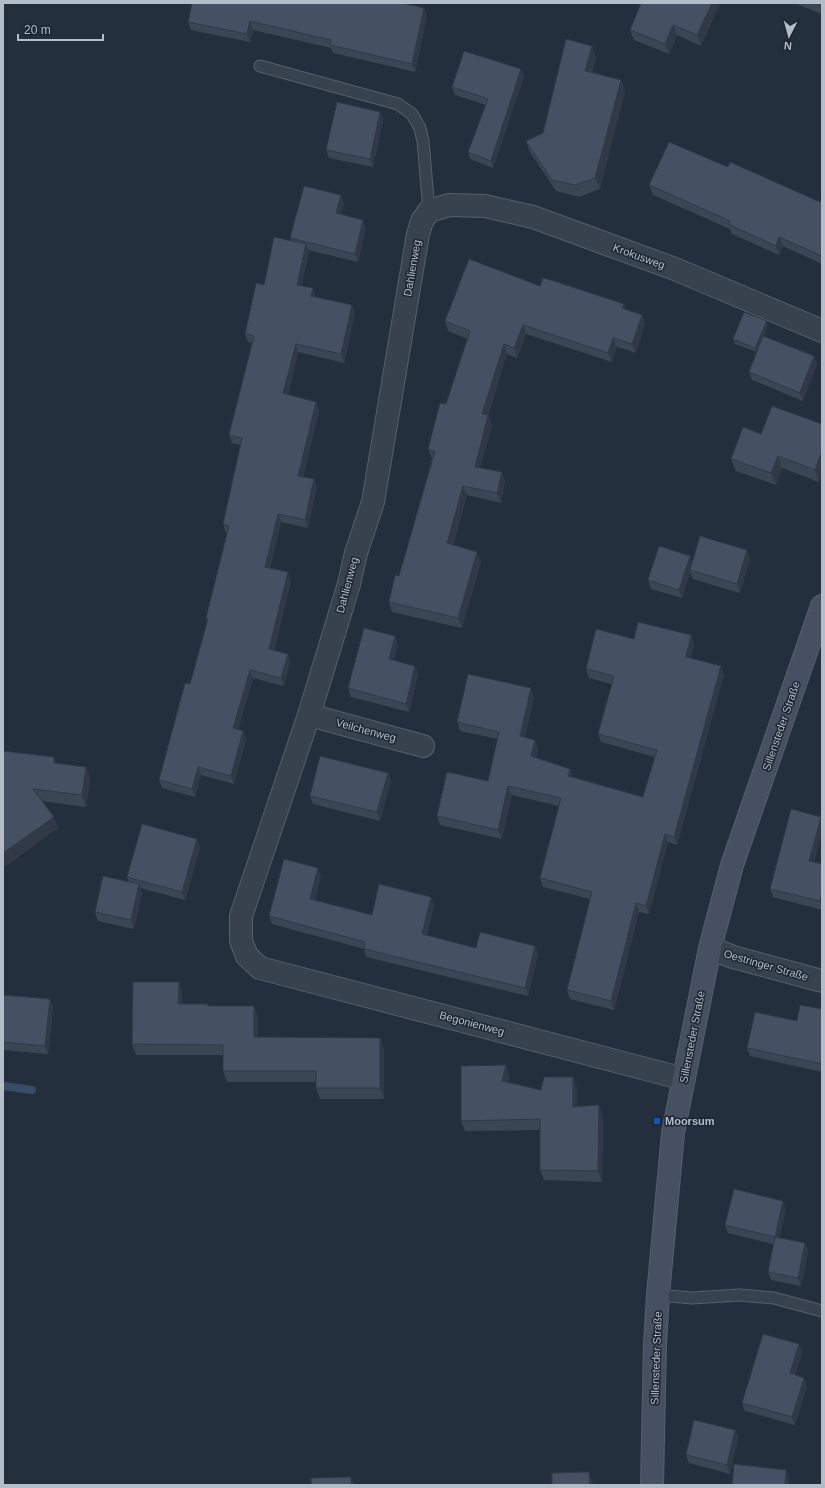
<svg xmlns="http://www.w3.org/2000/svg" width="825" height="1488" viewBox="0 0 825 1488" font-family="Arial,sans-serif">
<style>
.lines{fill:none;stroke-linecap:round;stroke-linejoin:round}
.stream{stroke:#394c67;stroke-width:8}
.service-casing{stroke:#565f6c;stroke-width:13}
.minor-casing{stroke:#565f6c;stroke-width:24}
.secondary-casing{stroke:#565f6c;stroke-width:24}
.service{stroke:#38414e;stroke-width:11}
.minor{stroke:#38414e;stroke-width:22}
.secondary{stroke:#465061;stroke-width:22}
.wall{fill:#3b4654}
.shaded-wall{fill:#303945}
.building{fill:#455162;stroke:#303945}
.transit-dot{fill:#1a4fb4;stroke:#1d2633;stroke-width:1.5}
.labels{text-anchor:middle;stroke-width:3;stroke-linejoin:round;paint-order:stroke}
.street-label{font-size:11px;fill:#b4bcc9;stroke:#1d2633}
.poi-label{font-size:11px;font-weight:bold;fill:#b4bcc9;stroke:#1d2633;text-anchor:start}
</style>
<rect width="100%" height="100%" fill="#242f3e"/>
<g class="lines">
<polyline class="stream" points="3,1086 32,1090"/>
<defs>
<g id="service">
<polyline points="260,66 398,104 412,114 420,128 423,141 429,211"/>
<polyline points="658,1295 692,1298 739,1295 774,1298 822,1311"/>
</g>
<g id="minor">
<polyline points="309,715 423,746"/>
<polyline points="710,948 733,957 822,981"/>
<polyline points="684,1079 260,968 247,956 241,941 241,916 309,715 349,584 356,553 373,502 418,234 422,221 429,211 449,205 485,206 533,217 675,269 822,331"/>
</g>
<polyline id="secondary" points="652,1485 655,1344 658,1295 673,1133 710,948 732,865 822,606"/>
</defs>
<use href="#service" class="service-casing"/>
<use href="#minor" class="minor-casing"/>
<use href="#secondary" class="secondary-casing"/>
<use href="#service" class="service"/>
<use href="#minor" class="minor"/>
<use href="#secondary" class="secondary"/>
</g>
<g class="wall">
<polygon points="720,3 701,46 677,35 669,54 634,40 630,30"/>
<polygon points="798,3 822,3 822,14 799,5"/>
<polygon points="427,16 415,72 333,53 331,48 253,30 250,42 191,30 188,22"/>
<polygon points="592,46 596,58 592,72 621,80 625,91 600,189 579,197 556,191 530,152 526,141 543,133"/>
<polygon points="524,76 493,168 470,159 468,152 486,105 455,95 452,87"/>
<polygon points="380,112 383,120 373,167 329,158 326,150"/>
<polygon points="728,167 820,202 822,198 822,264 783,246 779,255 732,234 730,229 653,195 649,185"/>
<polygon points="344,203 341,214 366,228 358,262 308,250 309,252 301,286 316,297 355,313 344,363 298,352 288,395 316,402 319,410 303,477 314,479 317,487 308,528 281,522 270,568 291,581 274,650 290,662 284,686 253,678 238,729 243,731 246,739 234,784 201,775 195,797 162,788 159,780 190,684 207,622 206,618 227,533 226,533 223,524 241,445 232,443 229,435 252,343 248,342 245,334 264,285 292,241 290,238"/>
<polygon points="540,286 624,304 626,309 642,315 645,324 636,353 617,347 612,362 526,334 517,358 507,354 488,415 492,425 480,468 502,472 505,481 501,503 467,495 453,545 481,561 462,628 392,612 389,602 399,576 432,459 432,458 428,449 446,404 468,339 448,331 445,321"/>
<polygon points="768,325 764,336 814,356 817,364 803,401 752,380 749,372 757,352 735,344 733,339"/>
<polygon points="822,424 819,482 782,468 776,485 736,471 731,459 761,434"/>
<polygon points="690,556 692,563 750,559 740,593 693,579 690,572 682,598 651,589 648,580"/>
<polygon points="691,635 694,644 691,658 724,674 677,845 668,842 649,914 639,912 614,1010 570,999 567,990 590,899 543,887 540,878 559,806 512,795 502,839 440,825 437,816 488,781 498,739 460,731 457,722 534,697 525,737 538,748 536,758 573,777 643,797 655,757 601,742 598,734 612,684 589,678 586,669 634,639"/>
<polygon points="398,644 394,660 418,674 409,712 351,697 348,688"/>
<polygon points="3,751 56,763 86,767 90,779 86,807 42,801 58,828 3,868"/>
<polygon points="388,773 391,781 380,821 313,804 310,796"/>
<polygon points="821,817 822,821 822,832 814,862 822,864 822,910 773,897 770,889"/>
<polygon points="200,848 185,900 140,888 142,893 134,929 98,921 95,912 129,882 127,877"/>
<polygon points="321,876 315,900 372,915 434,904 427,936 476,948 538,954 528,996 366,957 364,949 272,924 269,916"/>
<polygon points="179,982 182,993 182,1004 209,1006 254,1006 258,1017 258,1037 380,1038 384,1049 384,1099 320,1099 316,1088 316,1082 227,1082 223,1071 223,1055 136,1055 132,1044"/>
<polygon points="3,997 50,999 53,1007 48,1054 3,1050"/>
<polygon points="822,1009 822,1072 750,1056 747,1048 797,1021"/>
<polygon points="509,1075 508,1082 541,1090 577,1088 577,1106 599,1105 603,1115 602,1182 544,1180 540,1170 540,1130 465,1131 461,1121"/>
<polygon points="786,1209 779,1238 805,1243 808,1251 801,1286 771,1280 768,1272 773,1244 728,1233 725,1225"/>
<polygon points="799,1344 802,1353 795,1375 807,1386 795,1425 745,1411 742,1403"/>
<polygon points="735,1430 738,1438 730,1474 689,1463 686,1455"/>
</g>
<g class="shaded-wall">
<polygon points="712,3 720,3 701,46 697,35"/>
<polygon points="424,8 427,16 415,72 412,64"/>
<polygon points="250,21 253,30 250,42 247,34"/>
<polygon points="673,25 677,35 669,54 665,44"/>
<polygon points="592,46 596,58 589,82 585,71"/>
<polygon points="521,69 524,76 493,168 491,161"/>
<polygon points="621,80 625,91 600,189 595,178"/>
<polygon points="380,112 383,120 373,167 370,159"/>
<polygon points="341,195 344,203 339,221 336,213"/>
<polygon points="363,220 366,228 358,262 355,254"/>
<polygon points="779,237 783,246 779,255 776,246"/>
<polygon points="306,244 309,252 300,293 297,285"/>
<polygon points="313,288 316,297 311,296"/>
<polygon points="624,304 628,314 622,308"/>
<polygon points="352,305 355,313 344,363 341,354"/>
<polygon points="642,315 645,324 636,353 632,344"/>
<polygon points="767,321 768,325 757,352 755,348"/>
<polygon points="523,325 526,334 517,358 514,348"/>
<polygon points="613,338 617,347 612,362 608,353"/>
<polygon points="296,344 298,352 286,402 283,393"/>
<polygon points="504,344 507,354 485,423 482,414"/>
<polygon points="814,356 817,364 803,401 800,393"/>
<polygon points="316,402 319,410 301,484 298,476"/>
<polygon points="488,415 492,425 478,476 475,467"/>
<polygon points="822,451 822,475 819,482 815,470"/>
<polygon points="778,456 782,468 776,485 771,473"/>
<polygon points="502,472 505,481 501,503 497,493"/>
<polygon points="314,479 317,487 308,528 305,520"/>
<polygon points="463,486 467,495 450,553 447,543"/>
<polygon points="278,514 281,522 268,575 265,567"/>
<polygon points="747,550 750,559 740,593 737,584"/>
<polygon points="477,552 481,561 462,628 458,618"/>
<polygon points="690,556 693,565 690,570 690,572 682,598 679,590"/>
<polygon points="288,572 291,581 272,657 269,649"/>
<polygon points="691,635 694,644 689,666 686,657"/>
<polygon points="395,636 398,644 392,667 389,659"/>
<polygon points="288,654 290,662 284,686 281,678"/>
<polygon points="415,666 418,674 409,712 406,704"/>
<polygon points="721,666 724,674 677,845 674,837"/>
<polygon points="250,670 253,678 236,736 233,728"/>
<polygon points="531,688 534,697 523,745 520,736"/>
<polygon points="243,731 246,739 234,784 231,776"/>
<polygon points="535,740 538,748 534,765 531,756"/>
<polygon points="54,757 58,769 54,763"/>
<polygon points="86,767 90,779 86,807 82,795"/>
<polygon points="198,767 201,775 195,797 192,789"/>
<polygon points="570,769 573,777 568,776"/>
<polygon points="388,773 391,781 380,821 377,812"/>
<polygon points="508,786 512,795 502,839 498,830"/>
<polygon points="54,817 58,828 3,868 3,853"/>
<polygon points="821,817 822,821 822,832 812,869 809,861"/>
<polygon points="665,834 668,842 649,914 646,906"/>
<polygon points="197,839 200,848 185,900 182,892"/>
<polygon points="318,868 321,876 313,907 310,899"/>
<polygon points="139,884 142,893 134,929 131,920"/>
<polygon points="822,893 822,908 820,901"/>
<polygon points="431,897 434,904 425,942 422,934"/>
<polygon points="636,903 639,912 614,1010 611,1001"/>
<polygon points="535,946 538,954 528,996 525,988"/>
<polygon points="179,982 182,993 182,1014 178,1004"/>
<polygon points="50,999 53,1007 48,1054 45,1046"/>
<polygon points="254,1006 258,1017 258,1048 254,1037"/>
<polygon points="380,1038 384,1049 384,1099 380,1088"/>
<polygon points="506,1065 509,1075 506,1091 502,1081"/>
<polygon points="573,1077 577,1088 577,1117 573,1107"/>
<polygon points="599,1105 603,1115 602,1182 598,1171"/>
<polygon points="783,1201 786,1209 778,1245 775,1237"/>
<polygon points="805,1243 808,1251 801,1286 798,1278"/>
<polygon points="799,1344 802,1353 793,1382 790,1373"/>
<polygon points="804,1378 807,1386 795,1425 792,1417"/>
<polygon points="735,1430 738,1438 730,1474 727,1465"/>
<polygon points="786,1470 789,1478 789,1485 785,1485"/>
<polygon points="589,1472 592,1480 593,1485 590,1485"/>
<polygon points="351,1477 354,1485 351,1485"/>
</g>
<g class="building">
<polygon points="192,3 402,3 424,8 412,64 330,45 331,40 250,21 247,34 188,22"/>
<polygon points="641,3 712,3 697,35 673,25 665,44 630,30"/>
<polygon points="817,3 822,3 822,5"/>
<polygon points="566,39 592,46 585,71 621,80 595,178 575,185 552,180 526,141 543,133"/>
<polygon points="464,51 521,69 491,161 468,152 488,99 452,87"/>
<polygon points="337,102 380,112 370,159 326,150"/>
<polygon points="669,142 728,167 730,162 820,202 822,198 822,256 779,237 776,246 728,224 730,221 649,185"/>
<polygon points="304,186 341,195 336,213 363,220 355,254 290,238"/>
<polygon points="274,237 306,244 297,285 313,288 311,296 352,305 341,354 296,344 283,393 316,402 298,476 314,479 305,520 278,514 265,567 288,572 269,649 288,654 281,678 250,670 233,728 243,731 231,776 198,767 192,789 159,780 185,683 190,684 208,619 206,618 229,526 223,524 242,438 229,435 254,336 245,334 256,283 264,285"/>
<polygon points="469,259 540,286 543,278 554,281 624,304 622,308 642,315 632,344 613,338 608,353 523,325 514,348 504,344 482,414 488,415 475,467 502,472 497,493 463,486 447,543 477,552 458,618 389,602 395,575 399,576 435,451 428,449 440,403 446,404 470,331 445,321"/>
<polygon points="744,312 767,321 755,348 733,339"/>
<polygon points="763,336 814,356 800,393 749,372"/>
<polygon points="772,406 822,424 822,451 815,470 778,456 771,473 731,459 743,427 761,434"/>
<polygon points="700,536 747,550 737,584 690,570"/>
<polygon points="659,546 690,556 679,590 648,580"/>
<polygon points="638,622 691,635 686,657 721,666 674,837 665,834 646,906 636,903 611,1001 567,990 592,892 540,878 561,798 508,786 498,830 437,816 447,772 488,781 499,732 457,722 468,674 531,688 520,736 535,740 531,756 570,769 568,776 643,797 657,750 598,734 614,676 586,669 596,629 634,639"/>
<polygon points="364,628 395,636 389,659 415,666 406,704 348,688"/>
<polygon points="3,751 54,757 54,763 86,767 82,795 33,789 54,817 3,853"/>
<polygon points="320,756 388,773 377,812 310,796"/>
<polygon points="791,809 821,817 809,861 822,864 822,893 820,901 770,889"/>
<polygon points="142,824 197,839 182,892 127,877"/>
<polygon points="284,859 318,868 310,899 372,915 379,884 431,897 422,934 476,948 480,932 535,946 525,988 364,949 365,942 269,916"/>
<polygon points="103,876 139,884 131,920 95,912"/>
<polygon points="133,982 179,982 178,1004 208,1004 208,1006 254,1006 254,1037 380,1038 380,1088 316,1088 316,1071 223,1071 223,1045 132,1044"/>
<polygon points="3,995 50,999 45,1046 3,1042"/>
<polygon points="800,1005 822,1009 822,1064 747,1048 755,1012 797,1021"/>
<polygon points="506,1065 502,1081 541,1090 544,1077 573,1077 573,1107 599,1105 598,1171 540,1170 540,1119 461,1121 461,1066"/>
<polygon points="734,1189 783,1201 775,1237 725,1225"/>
<polygon points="775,1237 805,1243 798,1278 768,1272"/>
<polygon points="763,1334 799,1344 790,1373 804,1378 792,1417 742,1403"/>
<polygon points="694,1420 735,1430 727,1465 686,1455"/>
<polygon points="734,1464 786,1470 785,1485 732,1485"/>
<polygon points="589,1472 590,1485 552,1485 552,1473"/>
<polygon points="351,1477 351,1485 311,1485 311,1478"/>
</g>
<rect class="transit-dot" x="653" y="1117" width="8" height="8" rx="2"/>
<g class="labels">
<g class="street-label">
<text transform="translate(639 256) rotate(20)" y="4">Krokusweg</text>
<text transform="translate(412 268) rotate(-80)" y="4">Dahlienweg</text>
<text transform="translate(347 585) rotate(-75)" y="4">Dahlienweg</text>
<text transform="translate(781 726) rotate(-71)" y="4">Sillensteder Straße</text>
<text transform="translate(366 730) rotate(15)" y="4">Veilchenweg</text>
<text transform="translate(766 965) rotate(16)" y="4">Oestringer Straße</text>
<text transform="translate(472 1023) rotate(15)" y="4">Begonienweg</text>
<text transform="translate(692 1037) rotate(-79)" y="4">Sillensteder Straße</text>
<text transform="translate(656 1358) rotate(-88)" y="4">Sillensteder Straße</text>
</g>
<g class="poi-label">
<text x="665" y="1125">Moorsum</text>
</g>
</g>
<rect width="825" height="1488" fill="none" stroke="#b4bcc9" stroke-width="8"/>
<g transform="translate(789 36) rotate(186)" stroke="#1d2633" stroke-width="3" paint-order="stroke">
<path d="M0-3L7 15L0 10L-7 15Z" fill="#b4bcc9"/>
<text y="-6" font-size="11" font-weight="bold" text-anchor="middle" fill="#b4bcc9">N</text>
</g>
<path d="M18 34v6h85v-6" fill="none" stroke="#b4bcc9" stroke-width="2"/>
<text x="24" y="34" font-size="12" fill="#b4bcc9" stroke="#1d2633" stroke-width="3" paint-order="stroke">20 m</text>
</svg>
